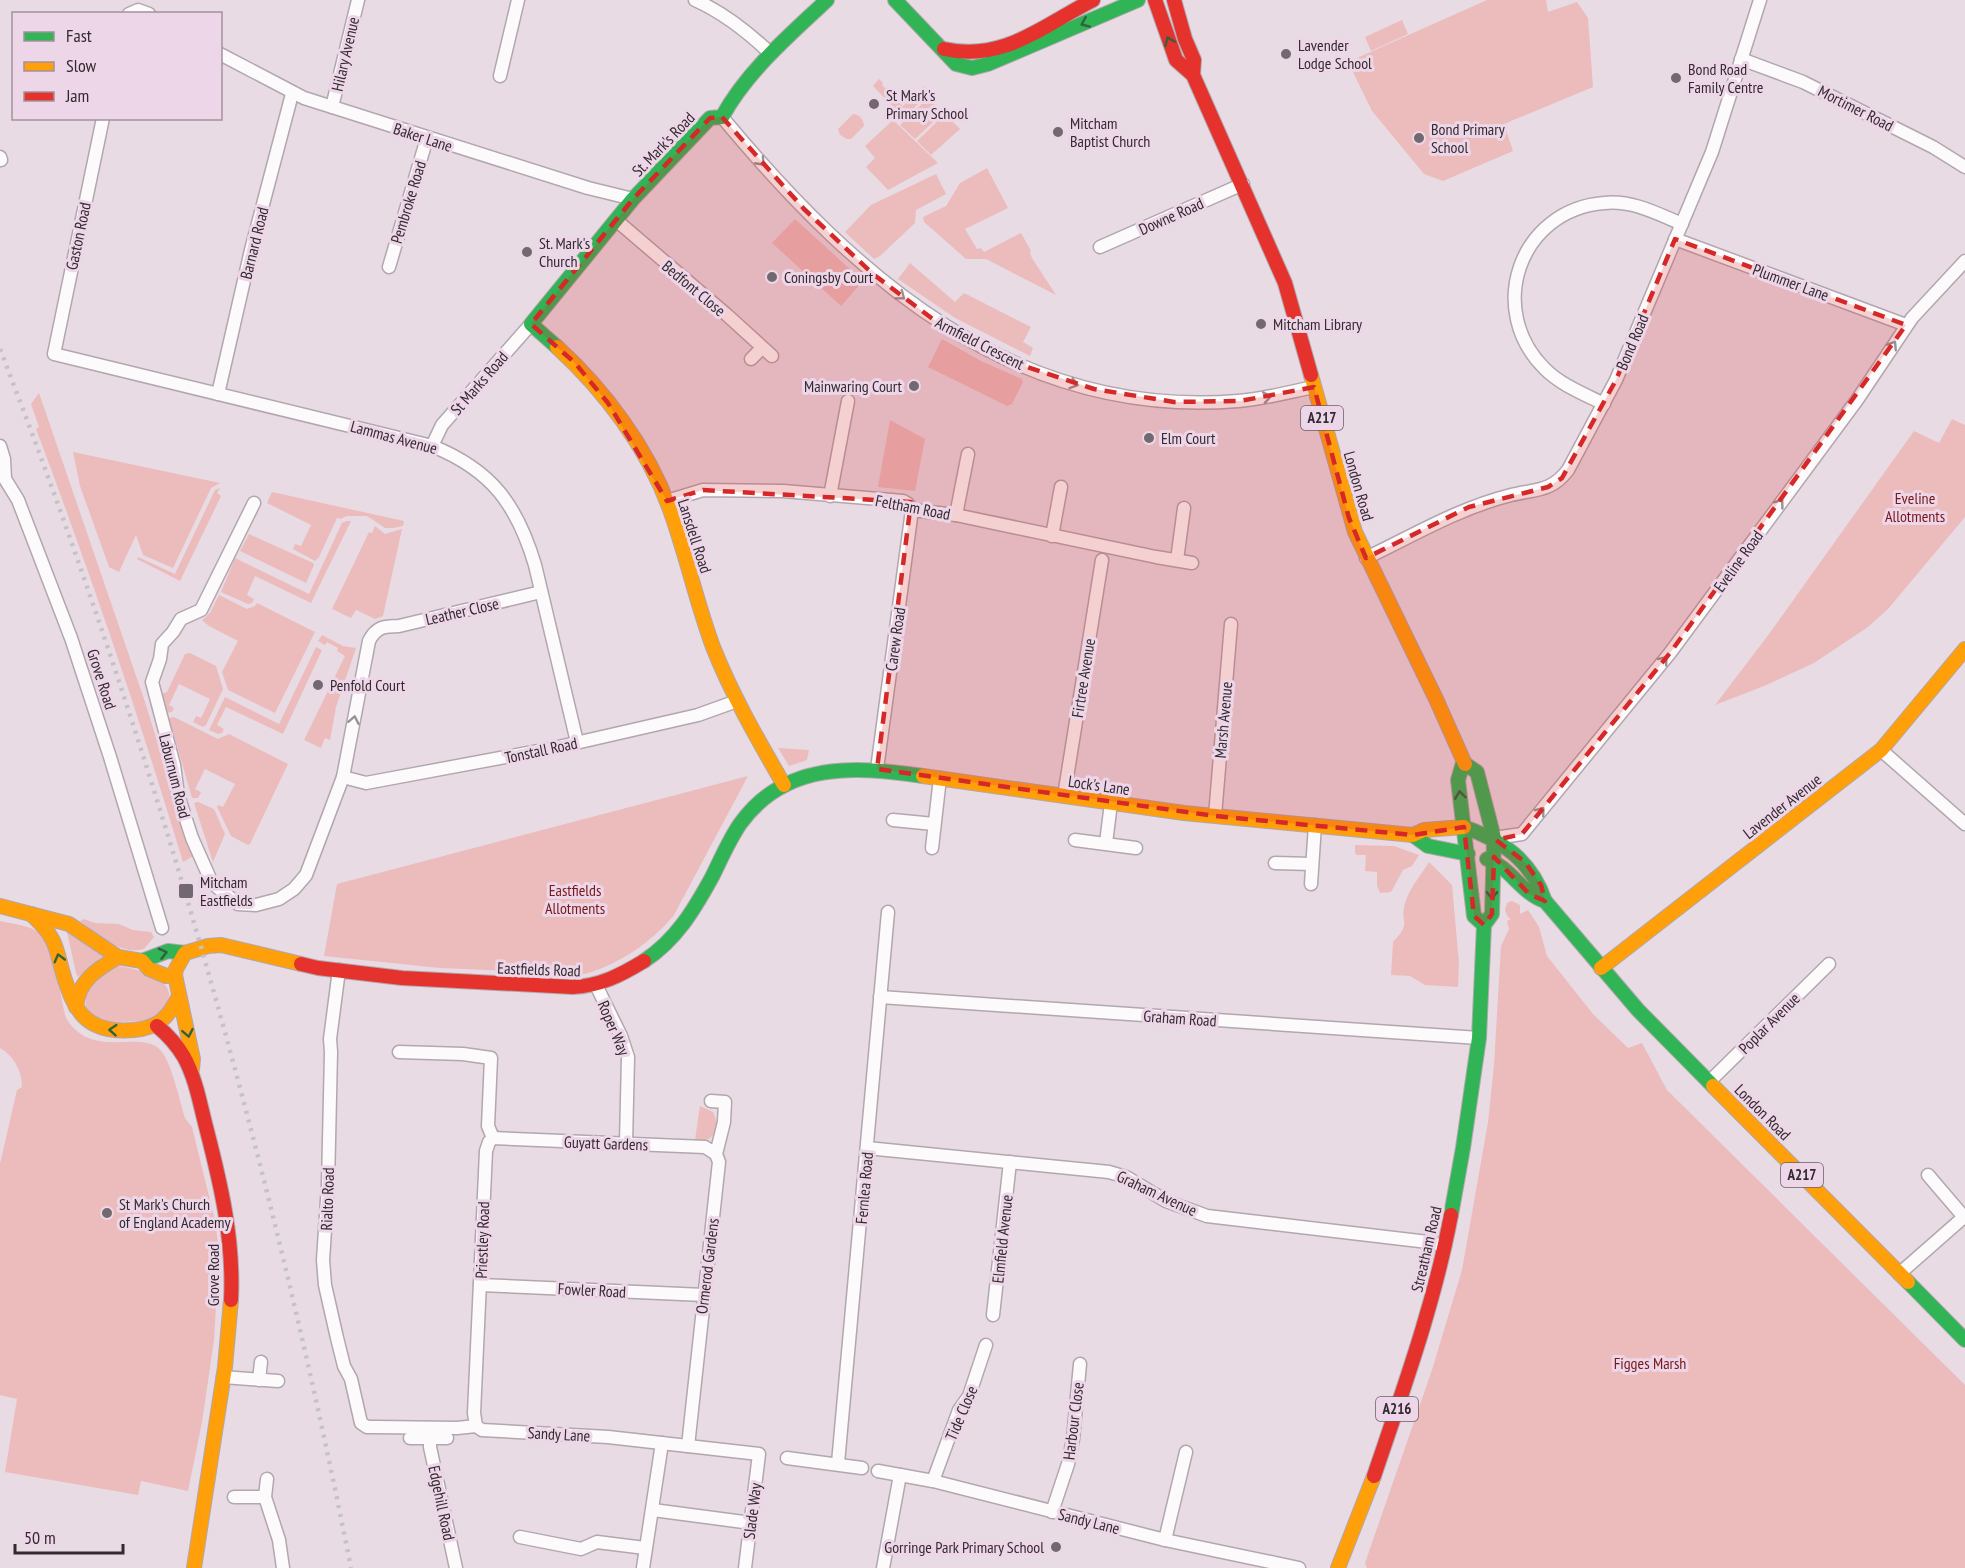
<svg xmlns="http://www.w3.org/2000/svg" width="1965" height="1568" viewBox="0 0 1965 1568" font-family="'PT Sans Narrow',sans-serif">
<style>
.green{fill:#ecbcbc}
.lines{fill:none;stroke-linecap:round;stroke-linejoin:round}
.street-casing{stroke:#b1a7ae;stroke-width:15}
.fast-casing{stroke:#b1a7ae;stroke-width:16}
.slow-casing{stroke:#b1a7ae;stroke-width:16}
.jam-casing{stroke:#b1a7ae;stroke-width:16}
.street{stroke:#fcfafb;stroke-width:12}
.fast{stroke:#30b455;stroke-width:14}
.slow{stroke:#ff9f0a;stroke-width:14}
.jam{stroke:#e5322d;stroke-width:14}
.rail{stroke:#c5c2c5;stroke-width:4.5;stroke-dasharray:3 6;stroke-linecap:butt}
.oneway{stroke:#32613f}
.oneway2{stroke:#989296}
.marked{fill:#d62828;fill-opacity:0.2;stroke:#d62828;stroke-width:4.5;stroke-dasharray:12 8;stroke-linejoin:round}
.poi-dot{fill:#726870;stroke:#edd6e7;stroke-width:2}
.labels{text-anchor:middle;stroke-width:6;stroke-linejoin:round;paint-order:stroke}
.shield{fill:#edd6e7;stroke:#6b5e68;stroke-width:1.5}
.shield-label{font-size:15px;font-weight:bold;fill:#332a31}
.poi-label{font-size:16px;fill:#332a31;stroke:#edd6e7;text-anchor:start}
.street-label{font-size:16px;fill:#332a31;stroke:#edd6e7}
.park-label{font-size:16px;fill:#78171a;stroke:#edd6e7}
</style>
<rect width="100%" height="100%" fill="#e8dbe4"/>
<g class="green">
<polygon points="1487,0 1546,0 1548,12 1577,2 1588,18 1593,87 1504,124 1513,151 1443,181 1424,174 1372,111 1348,62"/>
<polygon points="1402,20 1408,34 1371,51 1365,37"/>
<polygon points="879,79 883,83 882,85 903,106 924,86 931,91 904,118 873,86"/>
<polygon points="928,98 943,113 915,139 900,125"/>
<path d="M853 114C859 114 864 120 864 126L851 139H847L840 135 838 129Z"/>
<polygon points="945,114 960,129 931,155 917,141"/>
<polygon points="893,120 938,163 888,190 866,167 875,158 865,146"/>
<polygon points="987,168 1008,208 965,229 977,249 981,248 984,252 1021,233 1031,251 1030,253 1032,258 1056,295 986,259 966,259 924,222 923,217 946,206 960,183"/>
<polygon points="936,174 946,194 916,210 915,223 880,256 874,259 845,232 871,205"/>
<polygon points="795,219 863,281 841,306 772,243"/>
<polygon points="910,263 955,302 964,293 1031,327 1023,342 1033,348 1030,356 955,318 898,279"/>
<polygon points="942,339 981,361 1022,379 1023,382 1012,404 1007,406 928,367"/>
<path d="M39 393 144 699 193 856 183 862C139 716 90 572 36 429L39 427 31 404Z"/>
<polygon points="1952,419 1965,425 1965,517 1888,609 1868,627 1814,663 1764,686 1715,705 1769,634 1914,431 1939,443"/>
<polygon points="890,420 925,439 915,491 878,487"/>
<polygon points="73,452 220,483 211,488 173,568 143,555 136,535 119,572 109,567 80,486"/>
<polygon points="220,488 217,493 221,496 180,581 137,559 138,557 175,574 215,490"/>
<polygon points="272,492 404,521 403,526 393,528 385,528 367,516 347,516 340,519 337,518 319,557 315,561 293,549 295,544 301,546 311,525 267,503"/>
<polygon points="347,521 351,521 311,603 255,576 247,595 254,599 252,603 248,604 221,592 235,558 309,594 342,523"/>
<polygon points="375,526 385,534 402,529 383,616 375,619 356,610 351,618 332,609 369,532 372,533"/>
<polygon points="249,534 313,563 314,565 306,583 240,551"/>
<polygon points="219,595 247,609 255,606 257,603 315,632 275,713 228,690 222,672 238,641 209,626 202,620 210,613"/>
<polygon points="322,635 343,646 356,648 336,707 330,740 325,738 321,748 304,740 345,656 337,651 338,648 327,642 325,645 318,641"/>
<polygon points="316,647 322,650 283,734 226,707 217,725 224,729 222,733 218,734 209,730 225,697 279,724"/>
<polygon points="190,653 216,666 223,689 206,725 203,727 193,722 196,716 201,718 210,699 179,684 169,705 174,708 172,712 167,713 161,694 167,692 185,654"/>
<polygon points="174,717 218,739 229,734 288,764 250,844 248,845 231,836 217,807 218,805 223,807 235,784 205,769 195,789 201,792 198,798 192,798 169,718"/>
<polygon points="778,748 809,750 807,760 789,766"/>
<path d="M748 776 674 915C651 943 619 964 585 974L440 968 324 956 337 884Z"/>
<polygon points="198,802 214,809 225,834 213,862 194,803"/>
<polygon points="1355,845 1394,846 1419,855 1412,866 1403,870 1391,892 1380,893 1377,886 1377,872 1365,871 1366,855 1357,855 1355,853"/>
<path d="M1429 862 1452 885 1459 963 1458 987 1425 985 1410 976 1391 975 1393 942C1413 921 1399 924 1405 903 1409 889 1421 875 1429 862Z"/>
<polygon points="1512,901 1520,905 1520,914 1528,910 1539,927 1547,956 1593,1014 1628,1048 1642,1043 1667,1090 1965,1385 1965,1568 1367,1568 1365,1563 1432,1370 1462,1270 1488,1122 1494,1065 1501,946 1509,929 1507,921 1511,919 1508,917 1505,910 1507,903"/>
<path d="M84 919 95 923 119 924 133 930 151 932 154 937 144 949C120 956 98 934 80 921Z"/>
<path d="M0 921C12 924 31 925 40 934 56 947 60 998 66 1018 92 1062 143 1027 162 1052 172 1065 180 1102 185 1118L192 1127 216 1225 219 1255 214 1340 202 1422 188 1491 141 1481 138 1495 5 1472 17 1399 0 1395V1164L17 1090 22 1087C22 1071 14 1056 0 1048Z"/>
<polygon points="67,932 103,956 78,977 76,973"/>
<path d="M117 966C135 968 182 979 166 1006 162 1011 158 1017 152 1019 139 1023 119 1021 105 1022 83 1015 83 1003 88 984Z"/>
<path d="M700 1106 713 1112C721 1128 714 1144 695 1140Z"/>
</g>
<g class="lines">
<defs>
<g id="street">
<path d="M695 0C724 13 748 32 771 54"/>
<polyline points="129,14 138,10 149,14"/>
<polyline points="220,54 304,98 588,188 633,199"/>
<polyline points="1741,59 1803,82 1933,147 1965,167"/>
<polyline points="500,76 518,0"/>
<polyline points="332,107 358,0"/>
<path d="M722 117C856 278 1014 419 1238 401 1264 399 1289 392 1314 387"/>
<path d="M103 118 54 354 432 446C492 470 517 505 535 565L577 742"/>
<polyline points="0,157 1,160"/>
<polyline points="616,220 727,315 772,356"/>
<polyline points="1675,239 1906,325"/>
<polyline points="1100,247 1243,184"/>
<polyline points="389,267 427,138"/>
<polyline points="751,359 762,348"/>
<polyline points="218,394 251,250 292,94"/>
<path d="M1604 404C1584 394 1561 385 1545 369 1485 310 1519 210 1604 203 1632 200 1656 213 1682 224"/>
<polyline points="0,446 4,459 5,479 18,500 71,638 110,757 162,928"/>
<polyline points="432,446 442,425 531,324"/>
<polyline points="830,496 848,401"/>
<polyline points="667,501 703,490 783,491 903,501 908,504 912,510 956,515 1156,557 1192,563"/>
<path d="M254 503 201 610 181 619 173 632 162 644 160 659 152 682 174 765 178 795 192 838 212 883 238 904 256 905 279 899 294 889 306 875 343 777 369 641C376 627 384 626 399 626L541 592"/>
<polyline points="956,515 968,454"/>
<polyline points="1052,536 1061,487"/>
<path d="M1366 558C1414 535 1459 508 1511 495 1536 489 1551 492 1568 470L1616 380 1712 152 1760 0"/>
<polyline points="1177,560 1184,508"/>
<polyline points="1881,750 1965,824"/>
<polyline points="877,769 912,510"/>
<polyline points="343,777 366,783 554,748 698,715 737,701"/>
<polyline points="1064,796 1102,560"/>
<polyline points="1215,816 1231,624"/>
<polyline points="893,820 934,824"/>
<polyline points="1494,838 1522,834 1670,653 1857,400 1912,318 1965,261"/>
<polyline points="1075,840 1136,848"/>
<polyline points="1106,843 1111,803"/>
<polyline points="932,848 940,778"/>
<polyline points="1275,863 1312,864"/>
<polyline points="1311,884 1315,825"/>
<polyline points="339,970 330,1039 331,1052 328,1185 323,1260 325,1285 337,1338 344,1366 351,1379 361,1423 367,1427 376,1427 457,1428 476,1426 482,1430 608,1437 759,1454 745,1568"/>
<polyline points="596,985 621,1036 628,1057 626,1143"/>
<polyline points="880,997 1479,1038"/>
<polyline points="399,1052 463,1054 491,1058 488,1126 493,1138 489,1142 486,1151 474,1413 476,1426"/>
<polyline points="1709,1082 1829,964"/>
<polyline points="493,1138 705,1147 716,1154"/>
<polyline points="867,1148 1109,1172 1126,1177 1166,1201 1207,1216 1428,1242 1445,1246"/>
<polyline points="1899,1274 1964,1217 1928,1175"/>
<polyline points="480,1285 704,1295"/>
<polyline points="993,1315 1010,1162"/>
<polyline points="223,1377 278,1381"/>
<polyline points="259,1380 261,1362"/>
<polyline points="410,1438 447,1438"/>
<polyline points="430,1438 430,1447 456,1568"/>
<polyline points="688,1446 719,1162 716,1154 724,1122 725,1102 711,1101"/>
<polyline points="787,1458 862,1468"/>
<polyline points="838,1463 888,912"/>
<polyline points="878,1471 933,1481 1165,1540 1299,1568"/>
<polyline points="267,1479 265,1497 279,1540 283,1568"/>
<polyline points="933,1481 959,1410 969,1396 986,1345"/>
<polyline points="234,1497 265,1497"/>
<polyline points="653,1510 751,1523"/>
<polyline points="1052,1512 1068,1464 1073,1439 1080,1364"/>
<polyline points="520,1537 581,1549 597,1542 645,1548"/>
<polyline points="1165,1540 1186,1452"/>
<polyline points="643,1568 662,1443"/>
<polyline points="883,1568 900,1475"/>
</g>
<g id="fast">
<polyline points="895,0 956,64 972,68 988,64 1138,0"/>
<path d="M557 347 531 324 633 199 710 118 722 117C748 70 789 36 827 0"/>
<polyline points="1463,763 1458,780 1474,916 1484,925"/>
<path d="M1464 827C1503 841 1531 860 1545 901L1638 1010 1713 1086"/>
<polyline points="1413,835 1428,846 1468,854"/>
<path d="M1487 859C1511 868 1521 893 1545 901"/>
<polyline points="142,961 168,951 185,953"/>
<path d="M644 961C676 940 694 910 712 877 721 859 729 840 740 824 785 761 856 766 923 776"/>
<polyline points="1451,1215 1463,1148 1479,1038 1484,925 1492,914 1494,838 1477,772 1465,764"/>
<polyline points="1908,1282 1965,1340"/>
</g>
<g id="slow">
<path d="M557 347C604 390 647 447 669 507 686 553 696 601 713 647 732 695 758 740 784 785"/>
<polyline points="1311,375 1355,532 1436,699 1465,764"/>
<polyline points="923,776 1184,813 1413,835 1424,830 1464,827"/>
<polyline points="0,906 69,924 118,957 142,961 149,969 166,976 175,975"/>
<path d="M31 914C39 922 47 929 52 939 57 948 59 959 62 970 74 1012 86 1034 134 1030 158 1028 169 1017 179 996"/>
<polyline points="1601,968 1881,750 1965,649"/>
<path d="M76 1007C78 981 97 969 118 957"/>
<polyline points="192,1069 193,1059 175,975 176,969 185,953 208,946 221,945 301,964"/>
<polyline points="1713,1086 1908,1282"/>
<polyline points="194,1568 225,1367 231,1300"/>
<polyline points="1338,1568 1374,1476"/>
</g>
<g id="jam">
<polyline points="1155,0 1176,60 1193,75 1285,283 1311,375"/>
<polyline points="1174,0 1185,39 1194,60 1193,75"/>
<path d="M944 49C1004 62 1042 26 1093 0"/>
<path d="M301 964 318 968 402 978 573 987C600 986 621 975 644 961"/>
<path d="M157 1026C168 1035 177 1045 184 1057 196 1079 200 1104 206 1127 221 1185 234 1240 231 1300"/>
<path d="M1374 1476C1403 1390 1434 1305 1451 1215"/>
</g>
</defs>
<use href="#street" class="street-casing"/>
<use href="#fast" class="fast-casing"/>
<use href="#slow" class="slow-casing"/>
<use href="#jam" class="jam-casing"/>
<use href="#street" class="street"/>
<use href="#fast" class="fast"/>
<use href="#slow" class="slow"/>
<use href="#jam" class="jam"/>
<path class="rail" d="M0 349C153 745 269 1152 351 1568"/>
</g>
<defs><path id="oneway-chevron" d="M-2-3.5L2.5 0L-2 3.5" fill="none" stroke-width="1.6" stroke-linecap="round" stroke-linejoin="round" transform="scale(1.5)"/></defs>
<g class="oneway">
<use href="#oneway-chevron" transform="translate(1085 23) rotate(157)"/>
<use href="#oneway-chevron" transform="translate(1169 41) rotate(-113)"/>
<use href="#oneway-chevron" transform="translate(1460 795) rotate(-98)"/>
<use href="#oneway-chevron" transform="translate(1492 895) rotate(91)"/>
<use href="#oneway-chevron" transform="translate(163 953) rotate(-15)"/>
<use href="#oneway-chevron" transform="translate(59 958) rotate(-105)"/>
<use href="#oneway-chevron" transform="translate(113 1030) rotate(-176)"/>
<use href="#oneway-chevron" transform="translate(188 1033) rotate(79)"/>
</g>
<g class="oneway2">
<use href="#oneway-chevron" transform="translate(761 162) rotate(48)"/>
<use href="#oneway-chevron" transform="translate(901 296) rotate(37)"/>
<use href="#oneway-chevron" transform="translate(1893 345) rotate(-57)"/>
<use href="#oneway-chevron" transform="translate(1074 384) rotate(16)"/>
<use href="#oneway-chevron" transform="translate(1267 397) rotate(-10)"/>
<use href="#oneway-chevron" transform="translate(1780 503) rotate(-53)"/>
<use href="#oneway-chevron" transform="translate(1664 660) rotate(-51)"/>
<use href="#oneway-chevron" transform="translate(354 720) rotate(-79)"/>
<use href="#oneway-chevron" transform="translate(1541 811) rotate(-52)"/>
</g>
<path class="marked" d="M722 117 804 209 873 274 934 320 1015 363 1094 389 1174 402 1240 401 1314 387 1349 518 1366 558 1469 507 1548 487 1562 478 1616 380 1675 239 1906 325 1670 653 1522 834 1496 840 1525 862 1541 885 1545 901 1529 894 1494 857 1492 914 1484 925 1474 916 1464 827 1413 835 1215 816 877 769 911 502 703 490 667 501 608 403 575 363 531 324 633 199 710 118Z"/>
<g class="poi-dot">
<circle cx="1286" cy="54" r="6"/>
<circle cx="1676" cy="78" r="6"/>
<circle cx="874" cy="104" r="6"/>
<circle cx="1058" cy="132" r="6"/>
<circle cx="1419" cy="138" r="6"/>
<circle cx="527" cy="252" r="6"/>
<circle cx="772" cy="277" r="6"/>
<circle cx="1261" cy="324" r="6"/>
<circle cx="914" cy="386" r="6"/>
<circle cx="1149" cy="438" r="6"/>
<circle cx="318" cy="685" r="6"/>
<rect x="178" y="883" width="16" height="16" rx="3"/>
<circle cx="107" cy="1213" r="6"/>
<circle cx="1056" cy="1547" r="6"/>
</g>
<g class="labels">
<g class="shield">
<rect x="1301" y="406" width="42" height="24" rx="4.5"/>
<rect x="1781" y="1163" width="42" height="24" rx="4.5"/>
<rect x="1376" y="1397" width="42" height="24" rx="4.5"/>
</g>
<g class="shield-label">
<text x="1322" y="423">A217</text>
<text x="1802" y="1180">A217</text>
<text x="1397" y="1414">A216</text>
</g>
<g class="poi-label">
<text x="1298" y="51">Lavender<tspan x="1298" dy="18">Lodge School</tspan></text>
<text x="1688" y="75">Bond Road<tspan x="1688" dy="18">Family Centre</tspan></text>
<text x="886" y="101">St Mark's<tspan x="886" dy="18">Primary School</tspan></text>
<text x="1070" y="129">Mitcham<tspan x="1070" dy="18">Baptist Church</tspan></text>
<text x="1431" y="135">Bond Primary<tspan x="1431" dy="18">School</tspan></text>
<text x="539" y="249">St. Mark's<tspan x="539" dy="18">Church</tspan></text>
<text x="784" y="283">Coningsby Court</text>
<text x="1273" y="330">Mitcham Library</text>
<text x="902" y="392" text-anchor="end">Mainwaring Court</text>
<text x="1161" y="444">Elm Court</text>
<text x="330" y="691">Penfold Court</text>
<text x="200" y="888">Mitcham<tspan x="200" dy="18">Eastfields</tspan></text>
<text x="119" y="1210">St Mark's Church<tspan x="119" dy="18">of England Academy</tspan></text>
<text x="1044" y="1553" text-anchor="end">Gorringe Park Primary School</text>
</g>
<g class="street-label">
<text transform="translate(345 54) rotate(-77)" y="6">Hilary Avenue</text>
<text transform="translate(1856 108) rotate(27)" y="6">Mortimer Road</text>
<text transform="translate(423 137) rotate(18)" y="6">Baker Lane</text>
<text transform="translate(663 144) rotate(-46)" y="6">St. Mark's Road</text>
<text transform="translate(408 202) rotate(-73)" y="6">Pembroke Road</text>
<text transform="translate(1171 216) rotate(-24)" y="6">Downe Road</text>
<text transform="translate(78 236) rotate(-78)" y="6">Gaston Road</text>
<text transform="translate(254 243) rotate(-76)" y="6">Barnard Road</text>
<text transform="translate(1791 282) rotate(20)" y="6">Plummer Lane</text>
<text transform="translate(694 288) rotate(40)" y="6">Bedfont Close</text>
<text transform="translate(1632 342) rotate(-67)" y="6">Bond Road</text>
<text transform="translate(980 343) rotate(27)" y="6">Armfield Crescent</text>
<text transform="translate(479 383) rotate(-49)" y="6">St Marks Road</text>
<text transform="translate(394 437) rotate(15)" y="6">Lammas Avenue</text>
<text transform="translate(1359 486) rotate(74)" y="6">London Road</text>
<text transform="translate(913 507) rotate(11)" y="6">Feltham Road</text>
<text transform="translate(695 536) rotate(72)" y="6">Lansdell Road</text>
<text transform="translate(1738 561) rotate(-54)" y="6">Eveline Road</text>
<text transform="translate(462 611) rotate(-13)" y="6">Leather Close</text>
<text transform="translate(895 639) rotate(-82)" y="6">Carew Road</text>
<text transform="translate(1083 678) rotate(-81)" y="6">Firtree Avenue</text>
<text transform="translate(102 679) rotate(72)" y="6">Grove Road</text>
<text transform="translate(1223 720) rotate(-85)" y="6">Marsh Avenue</text>
<text transform="translate(541 750) rotate(-12)" y="6">Tonstall Road</text>
<text transform="translate(175 776) rotate(76)" y="6">Laburnum Road</text>
<text transform="translate(1099 785) rotate(8)" y="6">Lock's Lane</text>
<text transform="translate(1782 806) rotate(-38)" y="6">Lavender Avenue</text>
<text transform="translate(539 969) rotate(2)" y="6">Eastfields Road</text>
<text transform="translate(1180 1018) rotate(4)" y="6">Graham Road</text>
<text transform="translate(1769 1023) rotate(-45)" y="6">Poplar Avenue</text>
<text transform="translate(614 1028) rotate(67)" y="6">Roper Way</text>
<text transform="translate(1763 1112) rotate(45)" y="6">London Road</text>
<text transform="translate(606 1143) rotate(2)" y="6">Guyatt Gardens</text>
<text transform="translate(864 1188) rotate(-85)" y="6">Fernlea Road</text>
<text transform="translate(1157 1193) rotate(25)" y="6">Graham Avenue</text>
<text transform="translate(327 1199) rotate(-88)" y="6">Rialto Road</text>
<text transform="translate(1002 1239) rotate(-84)" y="6">Elmfield Avenue</text>
<text transform="translate(482 1240) rotate(-88)" y="6">Priestley Road</text>
<text transform="translate(1426 1249) rotate(-77)" y="6">Streatham Road</text>
<text transform="translate(707 1266) rotate(-83)" y="6">Ormerod Gardens</text>
<text transform="translate(213 1275) rotate(-90)" y="6">Grove Road</text>
<text transform="translate(592 1290) rotate(3)" y="6">Fowler Road</text>
<text transform="translate(961 1413) rotate(-67)" y="6">Tide Close</text>
<text transform="translate(1073 1421) rotate(-83)" y="6">Harbour Close</text>
<text transform="translate(559 1434) rotate(3)" y="6">Sandy Lane</text>
<text transform="translate(442 1503) rotate(78)" y="6">Edgehill Road</text>
<text transform="translate(752 1511) rotate(-83)" y="6">Slade Way</text>
<text transform="translate(1089 1521) rotate(14)" y="6">Sandy Lane</text>
</g>
<g class="park-label">
<text x="1915" y="504">Eveline<tspan x="1915" dy="18">Allotments</tspan></text>
<text x="575" y="896">Eastfields<tspan x="575" dy="18">Allotments</tspan></text>
<text x="1650" y="1369">Figges Marsh</text>
</g>
</g>
<rect x="12" y="12" width="210" height="108" fill="#edd6e7" stroke="#a3919e" stroke-width="1.5"/>
<rect x="24" y="32" width="30" height="9" fill="#30b455" stroke="#a3919e" stroke-width="1.5"/>
<text x="66" y="42" font-size="18" fill="#332a31">Fast</text>
<rect x="24" y="62" width="30" height="9" fill="#ff9f0a" stroke="#a3919e" stroke-width="1.5"/>
<text x="66" y="72" font-size="18" fill="#332a31">Slow</text>
<rect x="24" y="92" width="30" height="9" fill="#e5322d" stroke="#a3919e" stroke-width="1.5"/>
<text x="66" y="102" font-size="18" fill="#332a31">Jam</text>
<path d="M15 1544v9h108v-9" fill="none" stroke="#332a31" stroke-width="3"/>
<text x="24" y="1544" font-size="18" fill="#332a31" stroke="#edd6e7" stroke-width="4.5" paint-order="stroke">50 m</text>
</svg>
